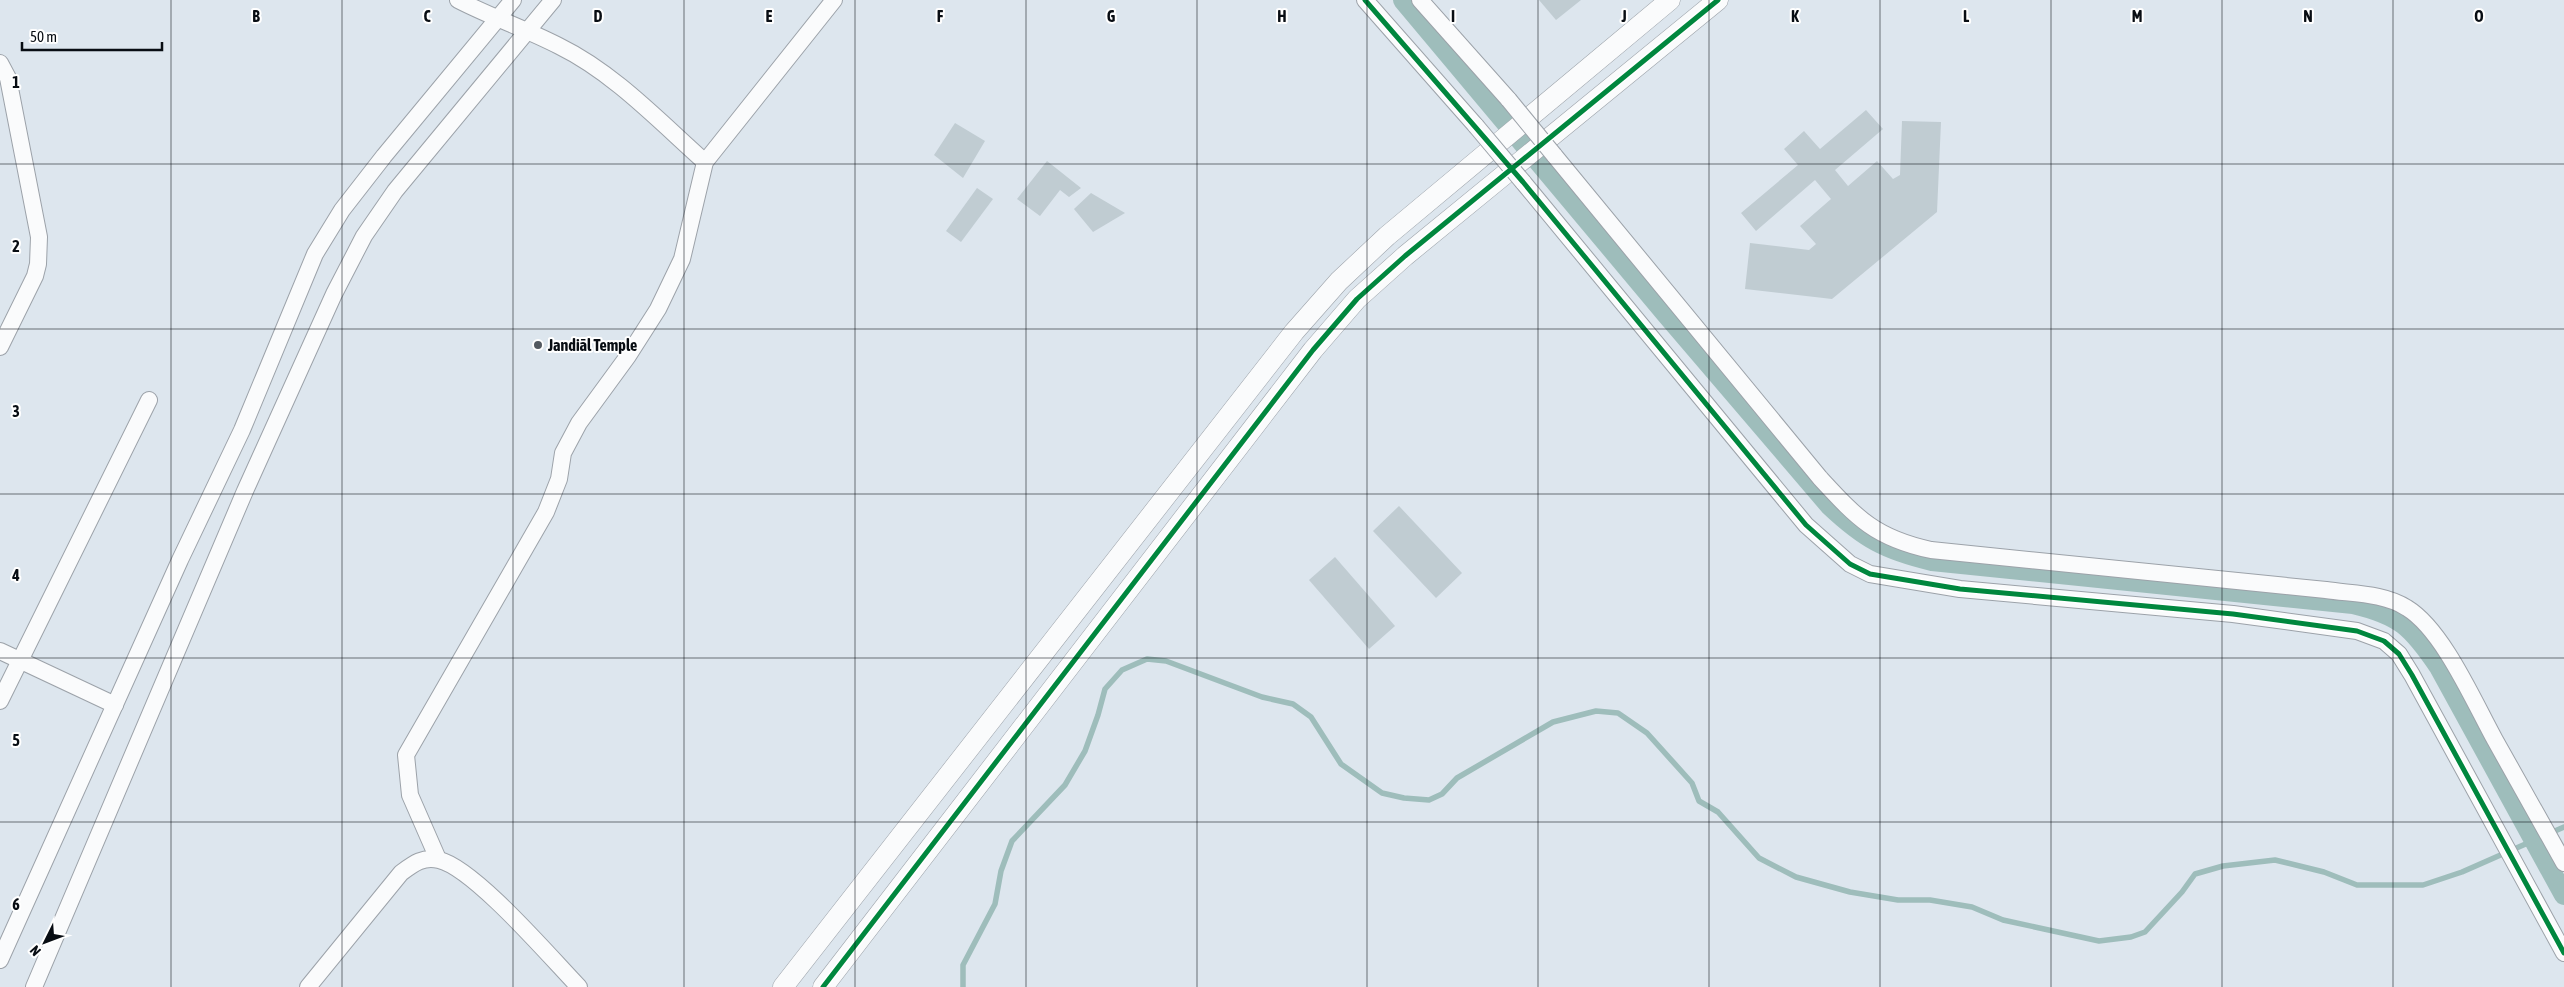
<svg xmlns="http://www.w3.org/2000/svg" width="2564" height="987" viewBox="0 0 2564 987" font-family="'Asap Condensed',sans-serif">
<style>
.lines{fill:none;stroke-linecap:round;stroke-linejoin:round}
.stream{stroke:#9ebdbb;stroke-width:5.5}
.canal{stroke:#9ebdbb;stroke-width:20}
.building{fill:#c0ccd2}
.minor-casing{stroke:#9ca2a9;stroke-width:18}
.tertiary-casing{stroke:#9ca2a9;stroke-width:21}
.minor{stroke:#fafbfc;stroke-width:16}
.tertiary{stroke:#fafbfc;stroke-width:20}
.minor-bridge-casing{stroke:#9ca2a9;stroke-width:18;stroke-linecap:butt}
.minor-bridge{stroke:#fafbfc;stroke-width:16}
.cycleway-casing{stroke:#fff;stroke-width:8}
.cycleway{stroke:#00873e;stroke-width:5}
.grid{fill:none;stroke:#080d13;stroke-width:1;stroke-opacity:0.55}
.poi-dot{fill:#535960;stroke:#fff;stroke-width:2}
.labels{text-anchor:middle;stroke-width:4;stroke-linejoin:round;paint-order:stroke}
.poi-label{font-size:16px;font-weight:bold;fill:#080d13;stroke:#fff;text-anchor:start}
.grid-label{font-size:16px;text-anchor:middle;font-weight:bold;fill:#080d13;stroke:#fff;stroke-width:4;stroke-linejoin:round;paint-order:stroke}
</style>
<rect width="100%" height="100%" fill="#dde6ee"/>
<g class="lines">
<polyline class="stream" points="963,987 963,965 995,904 1001,871 1012,841 1065,785 1085,751 1098,715 1105,689 1122,670 1147,659 1166,661 1262,697 1293,704 1311,717 1341,764 1382,793 1404,798 1429,800 1442,794 1457,778 1553,722 1596,711 1618,713 1647,733 1692,783 1699,801 1718,812 1759,858 1796,877 1850,892 1898,900 1930,900 1972,907 2003,920 2099,941 2131,937 2145,932 2182,892 2195,874 2223,866 2275,860 2324,872 2357,885 2423,885 2462,872 2564,827"/>
<path class="canal" d="M1403 0 1666 314 1830 506C1865 539 1886 550 1932 561L2353 604C2400 615 2412 627 2439 667L2564 895"/>
</g>
<g class="building">
<polygon points="1539,0 1581,0 1556,20"/>
<polygon points="1866,110 1883,129 1835,170 1848,186 1877,161 1893,179 1900,175 1902,121 1941,122 1937,212 1832,299 1745,289 1750,243 1809,250 1816,244 1800,226 1831,199 1815,180 1756,231 1741,213 1798,165 1784,149 1804,131 1820,149"/>
<polygon points="955,123 985,141 963,178 934,155"/>
<polygon points="1047,161 1081,188 1069,197 1060,190 1040,216 1017,199"/>
<polygon points="977,188 993,199 961,242 946,231"/>
<polygon points="1091,193 1125,213 1093,232 1074,209"/>
<polygon points="1399,506 1462,573 1436,598 1373,531"/>
<polygon points="1335,557 1395,626 1369,649 1309,580"/>
</g>
<g class="lines">
<defs>
<g id="minor">
<path d="M458 0C491 17 526 29 559 46 614 73 659 121 705 162"/>
<polyline points="1365,0 1476,126"/>
<polyline points="1420,0 1509,100"/>
<polyline points="0,63 8,78 39,237 38,264 35,276 0,347"/>
<path d="M1554 155 1820 478C1857 518 1875 538 1931 550L2326 590C2352 594 2384 593 2407 608 2443 630 2474 702 2495 740 2518 781 2541 822 2564 863"/>
<polyline points="1523,182 1806,525 1850,564 1870,574 1960,589 2233,614 2357,631 2384,641 2399,654 2412,675 2564,953"/>
<polyline points="0,651 115,705"/>
<polyline points="0,701 149,400"/>
<polyline points="438,859 410,795 406,755 546,512 559,479 563,453 579,423 628,356 658,309 682,259 705,162 834,0"/>
<polyline points="0,960 180,560 242,430 315,254 342,210 384,156 513,0"/>
<polyline points="34,987 245,491 334,294 364,236 395,191 553,0"/>
<path d="M308 987 401 873C413 864 423 856 439 860 474 868 551 958 579 987"/>
</g>
<g id="tertiary">
<polyline points="783,987 1294,332 1339,281 1387,236 1670,0"/>
<polyline points="823,987 1313,350 1357,299 1405,256 1718,0"/>
</g>
</defs>
<use href="#minor" class="minor-casing"/>
<use href="#tertiary" class="tertiary-casing"/>
<use href="#minor" class="minor"/>
<use href="#tertiary" class="tertiary"/>
<defs>
<g id="minor-bridge">
<polyline points="1509,100 1554,155"/>
<polyline points="1476,126 1523,182"/>
</g>
</defs>
<use href="#minor-bridge" class="minor-bridge-casing"/>
<use href="#minor-bridge" class="minor-bridge"/>
<defs>
<g id="cycleway">
<polyline points="1365,0 1523,182 1806,525 1850,564 1870,574 1960,589 2233,614 2357,631 2384,641 2399,654 2412,675 2564,953"/>
<polyline points="823,987 1313,350 1357,299 1405,256 1718,0"/>
</g>
</defs>
<use href="#cycleway" class="cycleway-casing"/>
<use href="#cycleway" class="cycleway"/>
</g>
<path class="grid" d="M171 0V987M342 0V987M513 0V987M684 0V987M855 0V987M1026 0V987M1197 0V987M1367 0V987M1538 0V987M1709 0V987M1880 0V987M2051 0V987M2222 0V987M2393 0V987M0 164H2564M0 329H2564M0 494H2564M0 658H2564M0 822H2564"/>
<circle class="poi-dot" cx="538" cy="345" r="5"/>
<g class="labels">
<g class="poi-label">
<text x="548" y="351">Jandiāl Temple</text>
</g>
</g>
<g class="grid-label">
<text x="256" y="22">B</text>
<text x="427" y="22">C</text>
<text x="598" y="22">D</text>
<text x="769" y="22">E</text>
<text x="940" y="22">F</text>
<text x="1111" y="22">G</text>
<text x="1282" y="22">H</text>
<text x="1453" y="22">I</text>
<text x="1624" y="22">J</text>
<text x="1795" y="22">K</text>
<text x="1966" y="22">L</text>
<text x="2137" y="22">M</text>
<text x="2308" y="22">N</text>
<text x="2479" y="22">O</text>
<text x="16" y="88">1</text>
<text x="16" y="252">2</text>
<text x="16" y="417">3</text>
<text x="16" y="581">4</text>
<text x="16" y="746">5</text>
<text x="16" y="910">6</text>
</g>
<g transform="translate(45 942) rotate(228)" stroke="#ffffff" stroke-width="4" paint-order="stroke">
<path d="M0-4L9 19L0 12L-9 19Z" fill="#080d13"/>
<text y="-8" font-size="14" font-weight="bold" text-anchor="middle" fill="#080d13">N</text>
</g>
<path d="M22 42v8h140v-8" fill="none" stroke="#080d13" stroke-width="2.5"/>
<text x="30" y="42" font-size="15" fill="#080d13" stroke="#ffffff" stroke-width="4" paint-order="stroke">50 m</text>
</svg>
